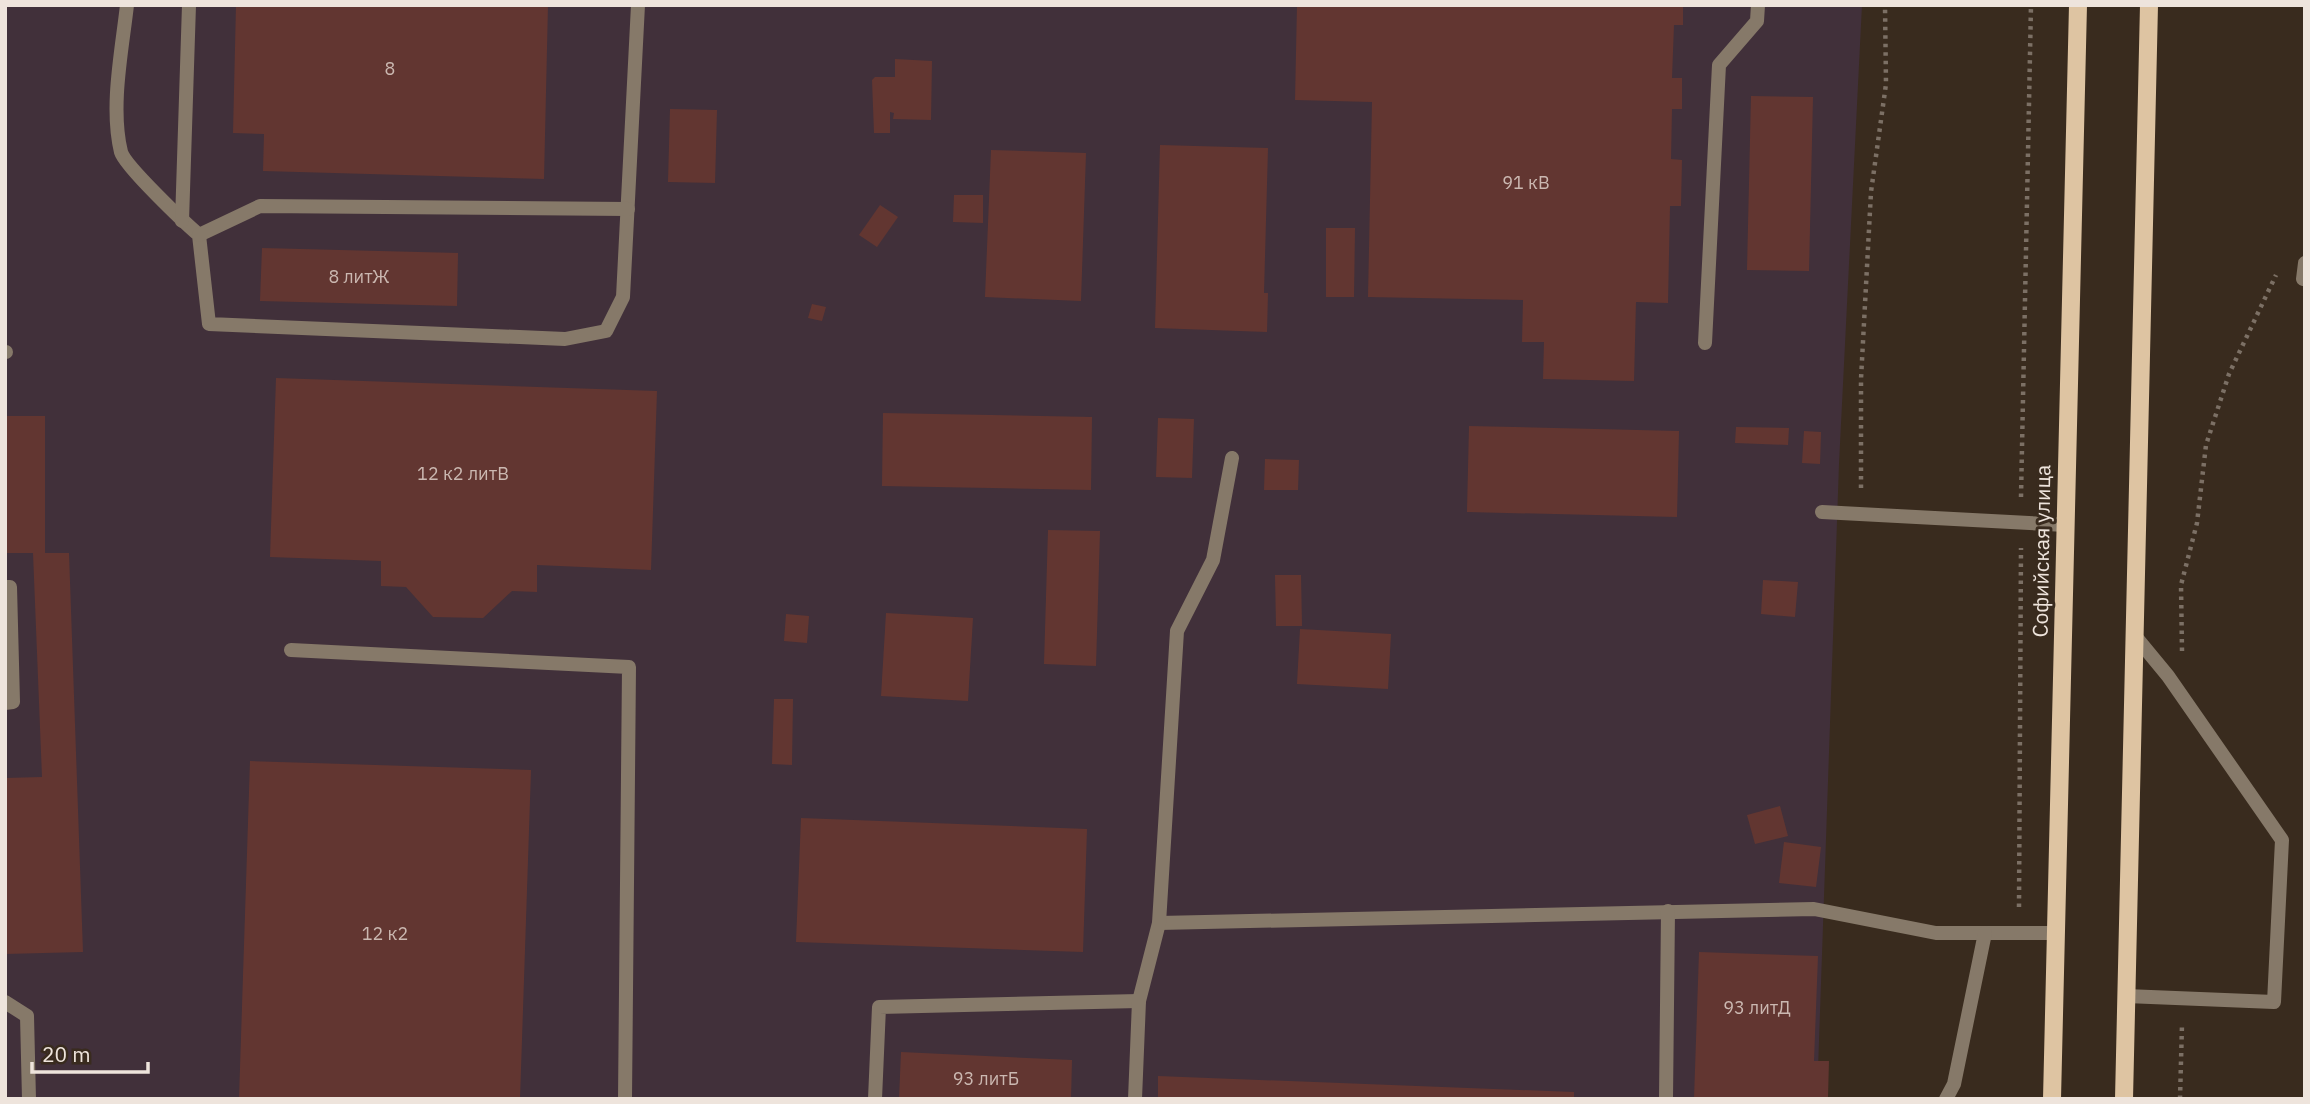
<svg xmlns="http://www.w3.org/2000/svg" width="2310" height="1104" viewBox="0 0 2310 1104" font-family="'IBM Plex Sans',sans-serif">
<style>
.industrial{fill:#41303a}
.building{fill:#623631}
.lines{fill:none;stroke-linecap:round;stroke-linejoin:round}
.path{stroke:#7c7065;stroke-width:4.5;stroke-dasharray:3.5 5;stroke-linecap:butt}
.service{stroke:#867969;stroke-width:14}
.primary{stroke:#dec4a2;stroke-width:18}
.labels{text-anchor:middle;stroke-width:6;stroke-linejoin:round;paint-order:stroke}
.number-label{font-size:18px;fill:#cbb8b1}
.street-label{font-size:21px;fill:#eee4dc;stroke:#392b1e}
</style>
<rect width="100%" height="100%" fill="#392b1e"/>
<polygon class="industrial" points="5,5 1862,5 1839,464 1817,1099 5,1099"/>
<g class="building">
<polygon points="236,5 548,5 544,179 263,171 264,134 233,133"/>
<polygon points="1297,5 1683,5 1683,25 1674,25 1672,78 1682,78 1682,109 1672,109 1671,159 1682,160 1681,206 1670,206 1668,303 1636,302 1634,381 1543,379 1544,342 1522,342 1523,300 1368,297 1372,102 1295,100"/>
<polygon points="895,59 932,61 931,120 893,119 894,113 890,112 890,133 874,133 872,80 875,77 895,77"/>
<polygon points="1751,96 1813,97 1809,271 1747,270"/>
<polygon points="670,109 717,110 715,183 668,182"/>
<polygon points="1160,145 1268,148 1264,293 1268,293 1267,332 1155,328"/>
<polygon points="991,150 1086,153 1081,301 985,297"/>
<polygon points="954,195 983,195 983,223 953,222"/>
<polygon points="880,205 898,217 877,247 859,235"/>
<polygon points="1326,228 1355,228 1354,297 1326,297"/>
<polygon points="262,248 458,253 457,306 260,301"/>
<polygon points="812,304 826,307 822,321 808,318"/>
<polygon points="276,378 657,391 651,570 537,565 537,592 512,591 483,618 433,617 406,587 381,586 381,561 270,557"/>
<polygon points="883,413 1092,417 1091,490 882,486"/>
<polygon points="5,416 45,416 45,553 69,553 83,952 5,954 5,778 42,777 33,553 5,553"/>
<polygon points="1158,418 1194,419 1192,478 1156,477"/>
<polygon points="1469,426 1679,431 1677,517 1467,512"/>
<polygon points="1736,427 1789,428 1788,445 1735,443"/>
<polygon points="1804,431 1821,432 1820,464 1802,463"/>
<polygon points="1265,459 1299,460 1298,490 1264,490"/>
<polygon points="1048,530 1100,531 1096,666 1044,664"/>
<polygon points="1275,575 1301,575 1302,626 1276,626"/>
<polygon points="1763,580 1798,582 1795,617 1761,614"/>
<polygon points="886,613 973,618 968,701 881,696"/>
<polygon points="786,614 809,616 807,643 784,641"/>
<polygon points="1300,629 1391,634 1388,689 1297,684"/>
<polygon points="774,699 793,699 792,765 772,764"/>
<polygon points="250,761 531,770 520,1099 239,1099"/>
<polygon points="1780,806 1788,836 1755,844 1747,815"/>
<polygon points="801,818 1087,829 1083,952 796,942"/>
<polygon points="1784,842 1821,847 1816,887 1779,883"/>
<polygon points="1699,952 1818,956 1814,1061 1829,1061 1828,1097 1694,1099"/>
<polygon points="901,1052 1072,1060 1071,1099 899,1099"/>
<polygon points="1158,1076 1574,1092 1574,1099 1158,1099"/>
</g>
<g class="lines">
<g class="path">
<polyline points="1861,488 1861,379 1871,192 1886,84 1885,5"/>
<polyline points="2021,497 2031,5"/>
<polyline points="2182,651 2181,585 2197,523 2206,445 2229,374 2276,275"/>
<polyline points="2019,907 2021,548"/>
<polyline points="2180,1099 2182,1024"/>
</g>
<g class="service">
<path d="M127 5C122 50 110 107 121 152 125 166 185 223 199 235L209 324 565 339 606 331 623 297 638 5"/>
<polyline points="182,221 189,5"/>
<polyline points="199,235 260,206 628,209"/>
<polyline points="2303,279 2305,263"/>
<polyline points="1705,343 1719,65 1757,21 1758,5"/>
<polyline points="5,352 6,352"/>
<polyline points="1822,512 2065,525"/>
<polyline points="5,587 10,587 13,702 5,703"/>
<polyline points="291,650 629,667 625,1099"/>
<polyline points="1159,923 1814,909 1936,933 2055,933"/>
<polyline points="2126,996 2274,1002 2282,840 2168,676 2135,636"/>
<polyline points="5,1002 27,1016 29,1099"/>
<polyline points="875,1099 879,1007 1139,1001"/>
<polyline points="1135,1099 1139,1001 1159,923 1177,631 1213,560 1232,458"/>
<polyline points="1666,1099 1668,911"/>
<polyline points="1946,1099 1954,1084 1985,933"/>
</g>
<g class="primary">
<polyline points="2052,1099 2078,5"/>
<polyline points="2124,1099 2149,5"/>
</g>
</g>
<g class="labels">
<g class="number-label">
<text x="390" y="75">8</text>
<text x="1526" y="189">91 кВ</text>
<text x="359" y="283">8 литЖ</text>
<text x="463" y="480">12 к2 литВ</text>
<text x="385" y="940">12 к2</text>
<text x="1757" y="1014">93 литД</text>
<text x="986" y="1085">93 литБ</text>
</g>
<g class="street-label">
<text transform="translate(2042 551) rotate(-89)" y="7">Софийская улица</text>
</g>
</g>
<rect width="2310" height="1104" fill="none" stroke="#eee4dc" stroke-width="14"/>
<path d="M32 1062v10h116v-10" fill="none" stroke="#eee4dc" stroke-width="3.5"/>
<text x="42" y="1062" font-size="21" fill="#eee4dc" stroke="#392b1e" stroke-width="5" paint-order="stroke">20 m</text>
</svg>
